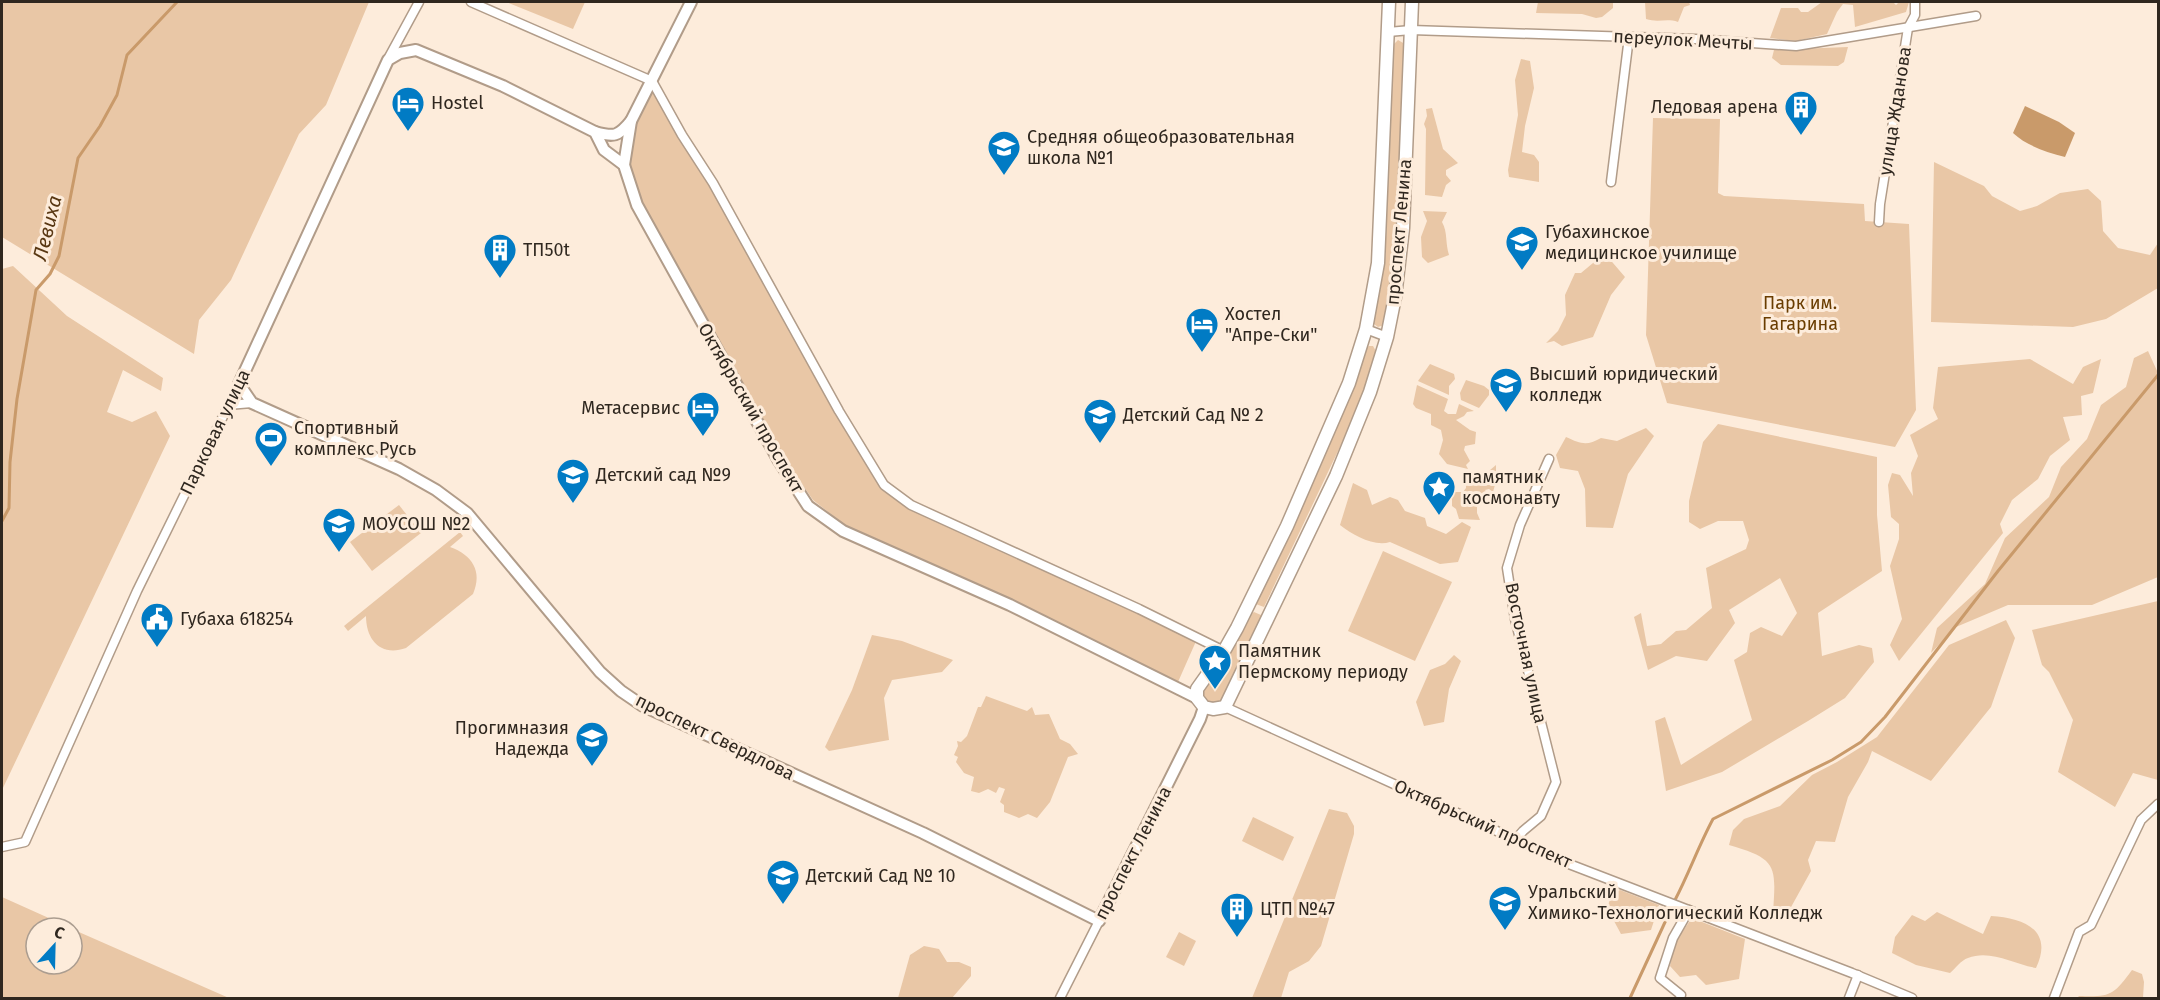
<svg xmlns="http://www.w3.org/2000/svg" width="2160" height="1000" viewBox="0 0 2160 1000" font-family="'Fira Sans',sans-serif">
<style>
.green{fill:#e9c7a6}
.water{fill:#c99a6a}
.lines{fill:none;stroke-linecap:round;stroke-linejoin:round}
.stream{stroke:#c99a6a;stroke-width:3}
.minor-casing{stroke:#b19c89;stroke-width:11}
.tertiary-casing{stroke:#b19c89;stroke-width:14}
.secondary-casing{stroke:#b19c89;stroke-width:15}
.minor{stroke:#fff;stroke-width:8}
.tertiary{stroke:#fff;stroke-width:10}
.secondary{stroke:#fff;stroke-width:12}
.labels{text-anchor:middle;stroke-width:6;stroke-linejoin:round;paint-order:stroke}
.street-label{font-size:18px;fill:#2f271f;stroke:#fdecdb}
.poi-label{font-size:18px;fill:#2f271f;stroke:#fdecdb;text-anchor:start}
.park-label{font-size:18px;fill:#6a3d00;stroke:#fdecdb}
.water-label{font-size:20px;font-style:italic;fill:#593813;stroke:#fdecdb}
</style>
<rect width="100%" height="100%" fill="#fdecdb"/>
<g class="green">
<polygon points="2,2 369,2 326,105 299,134 231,280 199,320 194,354 2,237"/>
<polygon points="506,2 585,2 573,29"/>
<polygon points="1538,2 1613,2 1613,8 1602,17 1596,18 1582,14 1536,13"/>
<path d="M1645 2H1689L1690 5 1684 7 1678 22C1667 18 1658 23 1646 19Z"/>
<polygon points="1822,2 1893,2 1896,5 1899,2 1909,2 1906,12 1855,27 1853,5 1843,4 1837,12 1827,34 1796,41 1770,38 1781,8 1798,8 1801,12 1808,12"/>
<path d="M1398 40 1405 44C1401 138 1403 233 1384 325L1378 327 1374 324V320L1385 262 1386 238 1393 45Z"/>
<polygon points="1848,47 1844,62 1838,66 1781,65 1772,58 1774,50"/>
<polygon points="1521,59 1530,61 1534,88 1525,126 1522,152 1534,155 1539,162 1539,182 1509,177 1508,170 1518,115 1515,80"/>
<polygon points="654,89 883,488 1197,639 1178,682 846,526 813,500 766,432 637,199 629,164 636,121"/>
<polygon points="1432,108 1443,149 1458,163 1446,170 1446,175 1451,181 1446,185 1442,197 1425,195 1426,129 1424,124 1427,116 1426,109"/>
<polygon points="1653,118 1720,119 1718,193 1724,196 1864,204 1865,221 1909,224 1916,410 1895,447 1667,403 1646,335"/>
<polygon points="1934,162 1984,186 1992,196 2020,211 2037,206 2060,193 2088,189 2101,201 2103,231 2118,248 2150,255 2158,243 2158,288 2106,319 2073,327 1931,322"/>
<path d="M1423 211 1447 212 1442 222C1448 233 1445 243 1449 255L1428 263 1422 257 1421 237 1427 221Z"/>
<polygon points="1607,256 1625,277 1611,295 1593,337 1562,346 1554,341 1546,343 1558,331 1566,315 1565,295 1575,273 1581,273 1593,263"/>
<polygon points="13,266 67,316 163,378 161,391 123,370 107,412 132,422 156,411 170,436 2,790 2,269"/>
<polygon points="1369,346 1373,346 1377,353 1357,411 1264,607 1253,603 1346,406 1366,348"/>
<polygon points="2148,351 2158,373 2158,577 2092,605 2008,605 1956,627 1931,653 1937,628 1985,584 2005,538 2049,497 2061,467 2087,439 2101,405 2126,387 2134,358"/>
<polygon points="2030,359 2073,384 2083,367 2101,359 2093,393 2081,396 2082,415 2063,417 2070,440 2050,456 2038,479 2012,500 2000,524 2003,533 1899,661 1890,645 1902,619 1890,566 1899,539 1899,524 1891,517 1888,485 1892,473 1900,475 1913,496 1911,473 1918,456 1910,435 1938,419 1933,408 1938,367"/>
<polygon points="1430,364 1454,374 1455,379 1449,386 1449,395 1418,381"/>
<polygon points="1466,380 1484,386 1489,390 1489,395 1479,408 1461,400 1460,393"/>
<polygon points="1417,385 1448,399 1444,411 1448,414 1456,414 1459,404 1474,411 1467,412 1464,416 1456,420 1470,430 1476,432 1475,444 1465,446 1464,450 1470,461 1466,465 1468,469 1447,464 1439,454 1443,440 1441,430 1431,425 1431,414 1416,408 1413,404"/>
<polygon points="1718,424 1877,457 1877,515 1882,571 1818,613 1822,656 1859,645 1872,648 1874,662 1845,698 1808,721 1722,772 1666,791 1655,721 1665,717 1681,765 1752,720 1734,660 1747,652 1750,633 1761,627 1782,636 1797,613 1780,578 1729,610 1735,623 1707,661 1676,656 1648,670 1634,617 1641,613 1647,646 1661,644 1676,631 1686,630 1712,608 1706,568 1746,549 1749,540 1743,521 1718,521 1700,529 1689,522 1689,501 1703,442"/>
<path d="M1646 428 1654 436 1628 474 1613 528 1586 527 1585 489 1578 471 1560 468 1556 455 1566 437C1581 444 1587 446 1601 438L1617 441Z"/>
<polygon points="1496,465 1496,481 1493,492 1489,489 1485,490 1489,496 1486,499 1486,504 1477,505 1477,513 1480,520 1459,519 1456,509 1452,506 1452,492 1463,492 1466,488 1466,479 1475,475 1483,476"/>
<path d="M1353 483 1367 490 1372 505 1390 497 1398 500 1405 511 1425 518 1427 526 1446 534 1462 522 1471 527 1458 562 1440 564 1390 542C1374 547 1353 535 1340 525Z"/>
<polygon points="399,505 421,533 372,571 350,542"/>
<path d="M460 532 463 536 450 547C472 555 483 571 473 594L406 648C381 657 366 640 366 616L348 631 344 626Z"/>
<polygon points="1383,551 1452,582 1415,661 1348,631"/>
<polygon points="2158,601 2158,780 2133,773 2115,807 2058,772 2073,720 2049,672 2042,665 2032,630"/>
<polygon points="1254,612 1261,615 1261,619 1222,699 1216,703 1207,702 1202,693 1203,686 1225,659 1251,614"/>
<path d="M2006 620 2015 638 1991 707 1931 781 1872 751 1868 762 1848 797 1835 842 1816 841 1808 860 1811 871 1785 918 1773 913C1776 866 1778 859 1729 845L1733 830 1744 819 1780 806 1812 775 1837 762 1877 737 1949 645Z"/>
<polygon points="872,635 902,641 953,660 942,672 892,680 884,698 889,740 829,751 825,747 852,690"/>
<polygon points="1454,655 1461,661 1449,689 1444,722 1424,726 1416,702 1430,670 1445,664"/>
<polygon points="986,696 1027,711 1032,707 1035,715 1049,714 1060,739 1070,744 1078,754 1068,757 1050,802 1037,818 1028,814 1019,818 1004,812 1004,805 1000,802 1005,789 999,787 996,793 988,789 979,793 971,791 974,777 964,773 956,762 958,757 954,755 958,746 957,741 961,742 967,736 978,707 981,707"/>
<polygon points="1329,809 1347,813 1354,826 1354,834 1321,946 1309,961 1289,972 1281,998 1252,998"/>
<polygon points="1253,817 1294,837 1283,861 1242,841"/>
<polygon points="1620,890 1659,905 1651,930 1621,934 1607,908 1612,894"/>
<polygon points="2,897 71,928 36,928 36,964 72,964 72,929 229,998 2,998"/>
<path d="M1937 912 1983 934 1991 916C2024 918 2054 930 2036 968 2014 964 1990 949 1968 958 1961 960 1955 969 1950 973L1916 965 1892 953 1895 937 1912 915 1925 921Z"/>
<polygon points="1692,918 1745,939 1739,979 1706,985 1696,975 1680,977 1670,966 1675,942"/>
<polygon points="1179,932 1196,941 1184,966 1166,957"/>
<polygon points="924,946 939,949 947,962 959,962 971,967 971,976 952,998 898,998 910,955"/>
<path d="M2132 970 2142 974 2144 982 2143 998H2077L2079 996C2110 997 2113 996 2132 970Z"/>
</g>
<path class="water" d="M2025 106 2059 122 2075 133 2065 157C2046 152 2027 146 2013 133Z"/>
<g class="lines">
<g class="stream">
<polyline points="2,521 9,508 10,462 17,399 36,290 50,274 59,256 78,158 100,126 117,95 127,55 177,2"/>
<path d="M1675 900C1689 873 1699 845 1713 819L1832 760 1861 742 1885 717 1998 571 2158 375"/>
<polyline points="1630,998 1672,907"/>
</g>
<defs>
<g id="minor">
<polyline points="471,2 652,81 682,135 713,183 839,411 884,485 911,505 1139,609 1224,651"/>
<polyline points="1388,32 1411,30 1695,39 1796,46 1976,16"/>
<polyline points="388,59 419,2"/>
<polyline points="1611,182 1629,37"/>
<polyline points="1879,222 1880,204 1908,28 1915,15 1915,2"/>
<polyline points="1366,329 1387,337"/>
<polyline points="228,405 252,403"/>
<polyline points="1225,707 1569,864 1852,973 1912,998"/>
<polyline points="1516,839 1523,831 1541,816 1556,782 1515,619 1507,568 1520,525 1549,459"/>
<polyline points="2,847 25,842 137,591 239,384"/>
<polyline points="1060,998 1099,921"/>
<polyline points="1680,998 1681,995 1660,978 1673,938 1689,910"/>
<polyline points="1849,998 1858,975"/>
<polyline points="2054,998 2079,932 2091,925 2141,820 2158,804"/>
</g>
<g id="tertiary">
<path d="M595 132C614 137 618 137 631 121"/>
<polyline points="624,165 631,121 691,2"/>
<polyline points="1197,698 1010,605 843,531 808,506 779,461 637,205 624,165 604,150 595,132 503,86 416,50 400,53 388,60 239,384 252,403 399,469 436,490 467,513 600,672 621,691 643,706 923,833 1099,921 1200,719 1204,707"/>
</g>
<polyline id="secondary" points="1389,2 1378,263 1366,329 1349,383 1287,526 1237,628 1224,651 1197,689 1197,698 1204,707 1213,709 1225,707 1336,476 1370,392 1387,337 1395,297 1403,228 1412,2"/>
</defs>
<use href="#minor" class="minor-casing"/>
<use href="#tertiary" class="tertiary-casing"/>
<use href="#secondary" class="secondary-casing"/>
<use href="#minor" class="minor"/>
<use href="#tertiary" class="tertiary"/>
<use href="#secondary" class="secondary"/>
</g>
<defs>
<symbol id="hotel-pin" viewBox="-11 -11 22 30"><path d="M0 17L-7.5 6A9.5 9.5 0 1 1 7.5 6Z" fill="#017bc4" stroke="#fdecdb"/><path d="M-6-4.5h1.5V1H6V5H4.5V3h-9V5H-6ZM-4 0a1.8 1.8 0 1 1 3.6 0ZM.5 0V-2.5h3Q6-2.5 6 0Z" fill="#fff"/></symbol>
<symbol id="building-pin" viewBox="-11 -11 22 30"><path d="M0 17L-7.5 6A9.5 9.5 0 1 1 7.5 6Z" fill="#017bc4" stroke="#fdecdb"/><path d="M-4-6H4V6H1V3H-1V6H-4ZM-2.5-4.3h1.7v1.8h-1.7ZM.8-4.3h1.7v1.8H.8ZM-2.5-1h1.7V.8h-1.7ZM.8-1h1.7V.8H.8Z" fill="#fff"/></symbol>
<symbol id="school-pin" viewBox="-11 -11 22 30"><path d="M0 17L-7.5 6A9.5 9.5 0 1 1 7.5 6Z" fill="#017bc4" stroke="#fdecdb"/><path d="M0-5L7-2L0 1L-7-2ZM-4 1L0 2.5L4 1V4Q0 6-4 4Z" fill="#fff"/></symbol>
<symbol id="university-pin" viewBox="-11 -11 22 30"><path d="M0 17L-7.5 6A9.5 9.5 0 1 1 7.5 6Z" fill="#017bc4" stroke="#fdecdb"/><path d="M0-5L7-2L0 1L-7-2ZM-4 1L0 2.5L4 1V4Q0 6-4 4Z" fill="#fff"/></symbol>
<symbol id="stadium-pin" viewBox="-11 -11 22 30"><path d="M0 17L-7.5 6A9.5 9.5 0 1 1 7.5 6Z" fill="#017bc4" stroke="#fdecdb"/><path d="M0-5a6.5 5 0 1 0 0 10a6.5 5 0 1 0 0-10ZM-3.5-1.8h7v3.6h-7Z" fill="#fff"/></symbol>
<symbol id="sight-pin" viewBox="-11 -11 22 30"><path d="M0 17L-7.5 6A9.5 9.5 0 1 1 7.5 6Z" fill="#017bc4" stroke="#fdecdb"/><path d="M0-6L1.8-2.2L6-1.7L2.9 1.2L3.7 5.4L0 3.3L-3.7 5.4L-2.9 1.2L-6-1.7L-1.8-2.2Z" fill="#fff"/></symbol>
<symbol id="civic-pin" viewBox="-11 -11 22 30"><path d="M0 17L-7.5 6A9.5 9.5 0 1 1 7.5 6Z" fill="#017bc4" stroke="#fdecdb"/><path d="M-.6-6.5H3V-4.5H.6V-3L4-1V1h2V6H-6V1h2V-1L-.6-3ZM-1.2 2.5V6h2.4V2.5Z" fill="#fff"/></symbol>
</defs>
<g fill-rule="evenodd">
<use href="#hotel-pin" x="389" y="84" width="38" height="52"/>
<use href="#building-pin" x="1782" y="88" width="38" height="52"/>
<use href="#school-pin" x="985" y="128" width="38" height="52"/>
<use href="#university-pin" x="1503" y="223" width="38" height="52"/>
<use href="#building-pin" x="481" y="231" width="38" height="52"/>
<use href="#hotel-pin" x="1183" y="305" width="38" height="52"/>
<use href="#university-pin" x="1487" y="365" width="38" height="52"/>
<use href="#hotel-pin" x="684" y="389" width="38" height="52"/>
<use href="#school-pin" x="1081" y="396" width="38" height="52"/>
<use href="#stadium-pin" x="252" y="419" width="38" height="52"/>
<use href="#school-pin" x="554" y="456" width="38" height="52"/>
<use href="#sight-pin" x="1420" y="468" width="38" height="52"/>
<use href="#school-pin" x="320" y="505" width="38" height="52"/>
<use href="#civic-pin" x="138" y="600" width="38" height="52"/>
<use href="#sight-pin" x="1196" y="642" width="38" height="52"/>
<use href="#school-pin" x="573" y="719" width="38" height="52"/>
<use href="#school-pin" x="764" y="857" width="38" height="52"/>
<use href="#university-pin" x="1486" y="883" width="38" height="52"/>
<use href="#building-pin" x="1218" y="890" width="38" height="52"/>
</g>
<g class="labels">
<g class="street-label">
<text transform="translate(1683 40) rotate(3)" y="6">переулок Мечты</text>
<text transform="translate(1895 111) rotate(-81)" y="6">улица Жданова</text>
<text transform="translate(1399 232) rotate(-85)" y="6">проспект Ленина</text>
<text transform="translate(751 408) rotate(60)" y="6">Октябрьский проспект</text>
<text transform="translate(215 432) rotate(-64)" y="6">Парковая улица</text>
<text transform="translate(1526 653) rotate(78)" y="6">Восточная улица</text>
<text transform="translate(715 737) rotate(26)" y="6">проспект Свердлова</text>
<text transform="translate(1483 824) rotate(24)" y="6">Октябрьский проспект</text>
<text transform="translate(1133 853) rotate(-63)" y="6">проспект Ленина</text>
</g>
<g class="poi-label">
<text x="431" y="109">Hostel</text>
<text x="1778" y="113" text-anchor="end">Ледовая арена</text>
<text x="1027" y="143">Средняя общеобразовательная<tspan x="1027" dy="21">школа №1</tspan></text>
<text x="1545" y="238">Губахинское<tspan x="1545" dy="21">медицинское училище</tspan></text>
<text x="523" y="256">ТП50t</text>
<text x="1225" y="320">Хостел<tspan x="1225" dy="21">"Апре-Ски"</tspan></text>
<text x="1529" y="380">Высший юридический<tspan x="1529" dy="21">колледж</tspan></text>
<text x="680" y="414" text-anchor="end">Метасервис</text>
<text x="1123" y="421">Детский Сад № 2</text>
<text x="294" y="434">Спортивный<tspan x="294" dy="21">комплекс Русь</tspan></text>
<text x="596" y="481">Детский сад №9</text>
<text x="1462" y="483">памятник<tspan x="1462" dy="21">космонавту</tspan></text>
<text x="362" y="530">МОУСОШ №2</text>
<text x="180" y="625">Губаха 618254</text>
<text x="1238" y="657">Памятник<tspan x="1238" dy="21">Пермскому периоду</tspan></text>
<text x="569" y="734" text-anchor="end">Прогимназия<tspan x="569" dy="21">Надежда</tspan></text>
<text x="806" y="882">Детский Сад № 10</text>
<text x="1528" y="898">Уральский<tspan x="1528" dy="21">Химико-Технологический Колледж</tspan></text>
<text x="1260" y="915">ЦТП №47</text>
</g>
<g class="park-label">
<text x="1800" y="309">Парк им.<tspan x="1800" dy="21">Гагарина</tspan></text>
</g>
<g class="water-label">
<text transform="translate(47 228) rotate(-76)" y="7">Левиха</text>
</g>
</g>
<rect width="2160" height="1000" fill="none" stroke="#2f271f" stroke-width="6"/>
<g transform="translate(54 946) rotate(22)"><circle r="28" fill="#fdecdb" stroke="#ab9d90" stroke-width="1.5"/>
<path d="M0-4.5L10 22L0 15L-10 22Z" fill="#017bc4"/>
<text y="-9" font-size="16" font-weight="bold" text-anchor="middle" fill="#2f271f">С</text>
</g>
</svg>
